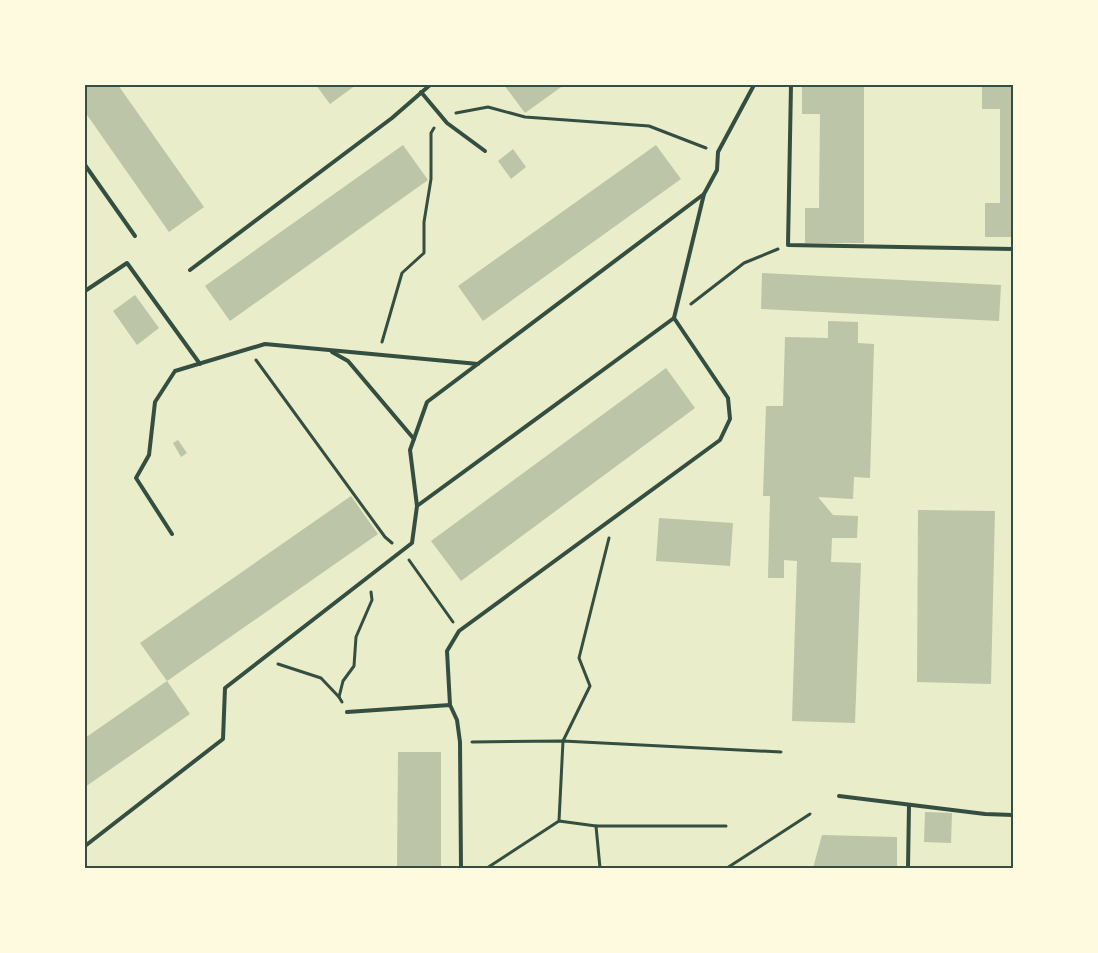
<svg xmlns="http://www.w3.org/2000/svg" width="1098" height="953" viewBox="0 0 1098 953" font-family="'Source Sans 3',sans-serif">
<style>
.building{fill:#bcc5a7}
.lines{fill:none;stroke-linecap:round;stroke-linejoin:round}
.path{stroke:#344e41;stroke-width:3}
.service{stroke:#344e41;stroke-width:4}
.neatline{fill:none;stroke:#344e41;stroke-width:2}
</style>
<rect width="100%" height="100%" fill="#e9edc9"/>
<g class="building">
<polygon points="85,85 118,85 204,207 169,232 85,112"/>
<polygon points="316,85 356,85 330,104"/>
<polygon points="504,85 564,85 525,113"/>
<polygon points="802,85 864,85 864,243 805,243 805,208 819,208 820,114 802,114"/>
<polygon points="982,85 1013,85 1013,237 985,237 985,203 1000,203 1000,109 982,109"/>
<polygon points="403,145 428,180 230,321 205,286"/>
<polygon points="656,145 681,179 483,321 458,286"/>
<polygon points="513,149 526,167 511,179 498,161"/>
<polygon points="762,273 1001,285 999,321 761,309"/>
<polygon points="135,295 159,328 137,345 113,311"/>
<polygon points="828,321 858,322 858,343 874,344 870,478 854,477 853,499 818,497 833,515 858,516 857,538 832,538 831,562 861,563 855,723 792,721 797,561 784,560 784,578 768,578 770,496 763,496 766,406 783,406 785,337 828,338"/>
<polygon points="666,368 695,408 461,581 431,541"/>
<polygon points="178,440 187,453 181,457 173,443"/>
<polygon points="351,496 378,534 167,681 140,643"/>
<polygon points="918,510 995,511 991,684 917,682"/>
<polygon points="659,518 733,523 730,566 656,561"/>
<polygon points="167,681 190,714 85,787 85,738"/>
<polygon points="398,752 441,752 441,868 397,868"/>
<polygon points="925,812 952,813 951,843 924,842"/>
<polygon points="822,835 897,837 897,868 813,868"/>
</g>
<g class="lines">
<g class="path">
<polyline points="456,113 488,107 525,117 649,126 706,148"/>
<polyline points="691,304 744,263 778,249"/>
<polyline points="382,342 402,273 424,253 424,222 431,179 431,133 434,128"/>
<polyline points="256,360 385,537 392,543"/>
<polyline points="409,560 453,622"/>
<polyline points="278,664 321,678 339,697"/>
<polyline points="342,702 339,697 343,681 354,666 356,637 372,600 371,592"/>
<polyline points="472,742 563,741 781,752"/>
<polyline points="559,821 563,741 590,686 579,658 609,538"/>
<polyline points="596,826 600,868"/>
<polyline points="487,868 559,821 596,826 726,826"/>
<polyline points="727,868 810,814"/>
</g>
<g class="service">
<polyline points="791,85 788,245 1013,249"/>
<polyline points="421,92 447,123 485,151"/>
<polyline points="85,165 135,236"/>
<polyline points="190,270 392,118 430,85"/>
<polyline points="85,291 127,263 200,364"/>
<polyline points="674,318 704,194 717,170 718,152 754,85"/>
<polyline points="332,352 348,361 414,439"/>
<polyline points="417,506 410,450 427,402 704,194"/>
<polyline points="172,534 136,478 149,455 155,402 175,371 265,344 478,364"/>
<polyline points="347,712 450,705 457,720 460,742 461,868"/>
<polyline points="839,796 985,814 1013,815"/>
<polyline points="85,846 223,739 225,688 412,543 417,506 674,318 728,398 730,419 720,440 459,631 447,651 450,705"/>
<polyline points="908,868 909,805"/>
</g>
</g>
<rect width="1098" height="953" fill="none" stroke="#fefae0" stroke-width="172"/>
<rect x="86" y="86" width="926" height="781" class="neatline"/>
</svg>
